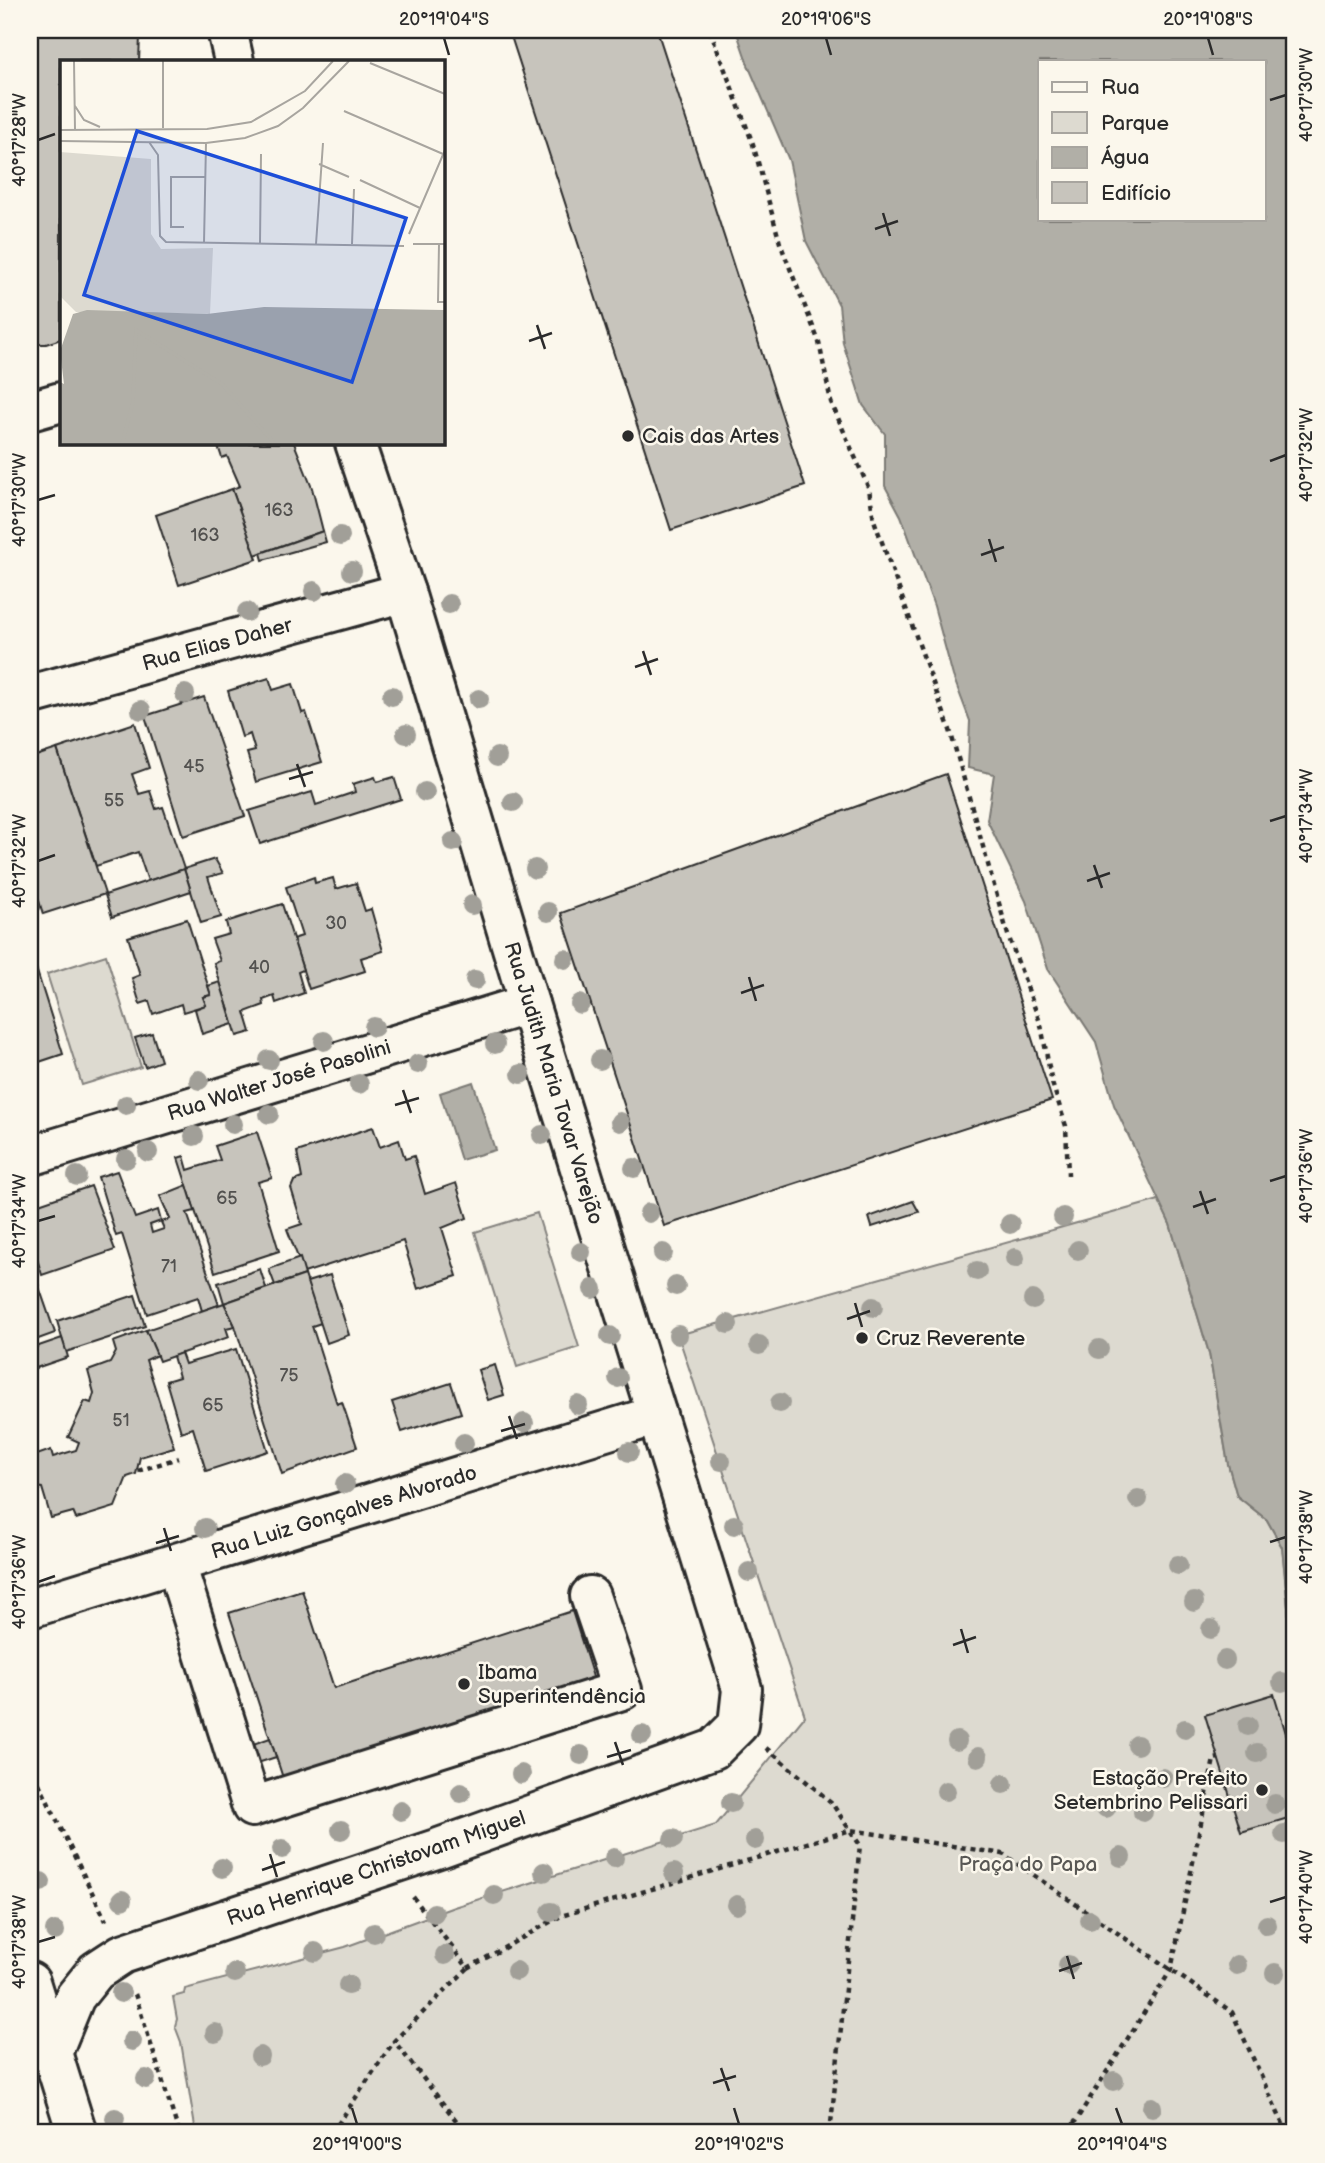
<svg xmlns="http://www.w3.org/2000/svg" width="1325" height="2163" viewBox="0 0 1325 2163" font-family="'Balsamiq Sans',sans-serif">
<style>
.green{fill:#dddad0;stroke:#84827e;stroke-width:2}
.water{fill:#b1afa7;stroke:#7b7a75;stroke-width:2;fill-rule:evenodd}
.building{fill:#c7c4bc;stroke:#2b2b2b;stroke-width:2}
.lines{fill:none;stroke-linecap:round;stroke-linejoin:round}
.minor-casing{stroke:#2b2b2b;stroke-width:44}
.major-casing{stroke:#2b2b2b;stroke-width:44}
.path{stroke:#2b2b2b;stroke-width:4.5;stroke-dasharray:5 5;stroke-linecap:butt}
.minor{stroke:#fbf7ec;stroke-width:38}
.major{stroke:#fbf7ec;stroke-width:38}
.tree{fill:#a19f98}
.ticks{fill:none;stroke:#2b2b2b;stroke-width:2.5}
.poi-dot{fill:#2b2b2b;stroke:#fbf7ec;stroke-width:2.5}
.labels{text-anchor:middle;stroke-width:5;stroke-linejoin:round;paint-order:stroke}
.number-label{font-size:18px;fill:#52514f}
.poi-label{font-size:21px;fill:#2b2b2b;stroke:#fbf7ec;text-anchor:start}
.street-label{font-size:21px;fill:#2b2b2b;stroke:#fbf7ec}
.park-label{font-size:21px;fill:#585754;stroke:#fbf7ec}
.inset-river{fill:none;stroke:#b1afa7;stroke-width:3.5}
.inset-road{fill:none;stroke:#a8a59f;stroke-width:2}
.view{fill:#1d4ed8;fill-opacity:0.15;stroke:#1d4ed8;stroke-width:3.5}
.inset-edge{fill:none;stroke:#2b2b2b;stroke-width:3.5}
.neatline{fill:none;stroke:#2b2b2b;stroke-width:2.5}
.ticks-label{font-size:18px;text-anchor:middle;fill:#2b2b2b}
</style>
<rect width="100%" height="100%" fill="#fbf7ec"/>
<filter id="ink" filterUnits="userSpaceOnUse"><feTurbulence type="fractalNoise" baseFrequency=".0143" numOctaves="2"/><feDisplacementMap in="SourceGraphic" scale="14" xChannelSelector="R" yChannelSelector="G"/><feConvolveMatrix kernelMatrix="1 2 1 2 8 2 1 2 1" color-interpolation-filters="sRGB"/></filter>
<g filter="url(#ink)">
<g class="green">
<polygon points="106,955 141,1067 82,1085 47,974"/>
<polygon points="1159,1200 1170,1224 1209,1353 1228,1464 1237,1496 1267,1520 1282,1547 1295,1678 1295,2133 196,2133 181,2042 175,2026 177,2019 173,1997 184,1994 185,1989 345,1947 454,1907 716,1825 805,1716 678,1335"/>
<polygon points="537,1213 579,1347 517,1367 475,1232"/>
</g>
<g class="water">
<path d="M736 30H1295V1678L1282 1547 1267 1520 1237 1496 1228 1464 1209 1353 1170 1224 1114 1105 1096 1042 1048 969 1026 901 987 820 994 774 968 768 970 721 953 676 934 606 901 516 885 486V434L863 405 843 343 839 305 806 241 789 160 748 65ZM1040 61H1264V219H1040Z"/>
<polygon points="473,1082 495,1150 461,1160 440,1093"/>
</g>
<g class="building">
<polygon points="30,30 127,30 127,32 140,36 139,61 61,61 61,339 46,344 30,344"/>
<polygon points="509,30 657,30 805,486 671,530"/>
<polygon points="217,443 294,443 312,488 323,531 255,555 232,489 240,486 227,456 222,458"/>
<polygon points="232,489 257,559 179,585 156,515"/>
<polygon points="323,531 326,542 263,560 261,553"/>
<polygon points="269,678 273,690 293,684 302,713 306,712 322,762 256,782 247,753 255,751 250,734 242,737 228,691"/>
<polygon points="204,697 245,816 183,836 145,716"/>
<polygon points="135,723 149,768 132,774 139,794 150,791 156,809 163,807 184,869 148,881 138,852 96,866 57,749"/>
<polygon points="57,749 105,894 43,914 36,891 30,893 30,758"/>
<polygon points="946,774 1052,1100 664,1226 561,913"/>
<polygon points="375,777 377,782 394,777 401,799 260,844 249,811 312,792 316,805 355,792 353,784"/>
<polygon points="215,859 223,873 208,877 221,917 201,923 184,869"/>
<polygon points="184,869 191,891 112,917 105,895"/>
<polygon points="314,877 315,883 333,878 336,889 356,883 365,911 371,909 383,951 361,958 365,971 309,989 293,939 302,936 286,887"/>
<polygon points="282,904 303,970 298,972 304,993 276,1003 274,996 263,1000 264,1005 245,1012 251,1032 237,1036 214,963 220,961 212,939 229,934 226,922"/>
<polygon points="187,919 211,995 203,997 206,1005 183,1012 181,1004 153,1014 149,1001 140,1004 132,978 140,975 128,937"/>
<polygon points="30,949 63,1054 30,1065"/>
<polygon points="220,982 233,1024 202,1034 195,1009 206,1005 203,997 211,995 208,986"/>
<polygon points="152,1033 161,1061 145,1067 135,1038"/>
<polygon points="373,1127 380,1147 399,1140 405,1159 414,1156 425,1194 456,1183 467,1218 442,1228 457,1276 418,1289 403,1241 304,1273 287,1229 302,1224 291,1188 294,1181 302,1178 297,1152"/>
<polygon points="257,1132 272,1178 258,1182 279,1251 215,1272 178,1158 184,1156 188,1170 220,1160 215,1146"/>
<polygon points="117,1171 135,1218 158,1210 161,1221 150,1225 152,1233 164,1229 161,1222 170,1219 160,1196 187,1185 195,1211 187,1213 219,1305 202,1311 198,1297 147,1314 122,1234 116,1236 98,1177"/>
<polygon points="91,1186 115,1250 42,1275 30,1236 30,1207"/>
<polygon points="913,1201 919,1212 872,1227 869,1217"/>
<polygon points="300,1258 305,1275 275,1285 269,1269"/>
<polygon points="30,1261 55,1333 30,1342"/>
<polygon points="260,1269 266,1288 224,1303 218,1283"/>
<polygon points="305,1275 321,1323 312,1326 337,1404 342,1402 357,1447 282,1474 235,1326 224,1303"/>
<polygon points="330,1275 349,1335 327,1343 307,1282"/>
<polygon points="135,1295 145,1326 66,1352 57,1321"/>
<polygon points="224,1303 235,1326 226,1328 229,1337 159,1361 146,1330"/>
<polygon points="146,1330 157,1355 146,1360 174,1447 140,1457 136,1474 127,1477 115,1507 76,1519 73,1512 51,1518 42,1488 35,1487 30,1471 34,1464 31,1457 51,1450 53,1457 76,1450 79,1442 68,1437 85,1401 91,1403 94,1393 88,1371 110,1363 116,1352 113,1342"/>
<polygon points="62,1338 68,1357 30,1370 30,1349"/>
<polygon points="236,1349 268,1451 206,1471 193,1428 181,1432 166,1381 179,1377 173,1356 181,1353 185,1364"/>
<polygon points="495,1365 504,1395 488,1400 478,1370"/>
<polygon points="451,1383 461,1413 402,1432 392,1402"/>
<polygon points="302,1590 334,1688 572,1611 594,1680 284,1781 229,1613"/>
<polygon points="1274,1694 1295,1763 1295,1816 1241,1832 1205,1715"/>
<polygon points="270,1738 276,1757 245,1767 239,1749"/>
</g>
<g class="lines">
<defs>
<g id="minor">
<polyline points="227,30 234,61"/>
<polyline points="30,411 61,402"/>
<polyline points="30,695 405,592"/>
<polyline points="30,1156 529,1004"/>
<polyline points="176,1564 252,1807 622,1690 590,1596"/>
<polyline points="30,1608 657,1415"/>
<polyline points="52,2053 75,1997 96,1971 122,1954 439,1848 714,1749 738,1725 742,1689 529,1004 405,592 355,443"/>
</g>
<polyline id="major" points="30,1982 77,2133"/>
</defs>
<use href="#minor" class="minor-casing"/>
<use href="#major" class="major-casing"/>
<g class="path">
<polyline points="710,30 753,144 780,243 819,342 831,402 869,489 874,520 950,730 1008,935 1041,1025 1052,1083 1066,1126 1068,1175"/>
<polyline points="138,1471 178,1458"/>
<polyline points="1295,1746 1290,1748 1295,1761"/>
<polyline points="766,1748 831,1802 860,1845 830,2133"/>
<polyline points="30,1765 106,1921"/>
<polyline points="413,1897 468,1968 394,2041 466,2133"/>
<polyline points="468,1968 561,1916 851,1830 1003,1854 1232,2012 1287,2133"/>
<polyline points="135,1994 179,2133"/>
<polyline points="332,2133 394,2041"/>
<polyline points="1068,2133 1171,1970 1214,1759 1219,1758"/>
</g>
<use href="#minor" class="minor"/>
<use href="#major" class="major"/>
</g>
<g class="tree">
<circle cx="340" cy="536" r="10"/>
<circle cx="352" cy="571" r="10"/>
<circle cx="314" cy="591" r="10"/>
<circle cx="449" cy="604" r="10"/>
<circle cx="247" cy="612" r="10"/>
<circle cx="185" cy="694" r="10"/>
<circle cx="392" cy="696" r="10"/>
<circle cx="479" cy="699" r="10"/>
<circle cx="141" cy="710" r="10"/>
<circle cx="406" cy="734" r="10"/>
<circle cx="497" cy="757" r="10"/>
<circle cx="425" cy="792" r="10"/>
<circle cx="513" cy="802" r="10"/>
<circle cx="453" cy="842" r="10"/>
<circle cx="535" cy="869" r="10"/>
<circle cx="472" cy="905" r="10"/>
<circle cx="548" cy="912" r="10"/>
<circle cx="565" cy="959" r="10"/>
<circle cx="475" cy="980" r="10"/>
<circle cx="580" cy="1004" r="10"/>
<circle cx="374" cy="1027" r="10"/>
<circle cx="324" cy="1041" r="10"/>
<circle cx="495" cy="1044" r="10"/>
<circle cx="269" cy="1060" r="10"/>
<circle cx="600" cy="1060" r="10"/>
<circle cx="418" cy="1064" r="10"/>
<circle cx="521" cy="1074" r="10"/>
<circle cx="199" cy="1080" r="10"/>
<circle cx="359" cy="1084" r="10"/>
<circle cx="126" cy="1105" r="10"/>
<circle cx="269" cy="1114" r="10"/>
<circle cx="620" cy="1122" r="10"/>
<circle cx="233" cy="1124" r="10"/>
<circle cx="542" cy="1135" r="10"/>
<circle cx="194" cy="1136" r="10"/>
<circle cx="148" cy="1152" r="10"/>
<circle cx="126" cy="1159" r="10"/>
<circle cx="634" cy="1168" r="10"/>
<circle cx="77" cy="1176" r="10"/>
<circle cx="649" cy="1213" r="10"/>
<circle cx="1063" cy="1217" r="10"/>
<circle cx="1010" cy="1224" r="10"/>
<circle cx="1078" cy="1250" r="10"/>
<circle cx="581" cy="1252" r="10"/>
<circle cx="663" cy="1253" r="10"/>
<circle cx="1015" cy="1258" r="10"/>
<circle cx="977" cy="1271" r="10"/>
<circle cx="676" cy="1286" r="10"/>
<circle cx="593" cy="1289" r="10"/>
<circle cx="1033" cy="1300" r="10"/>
<circle cx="873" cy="1307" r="10"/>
<circle cx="728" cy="1324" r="10"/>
<circle cx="678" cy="1335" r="10"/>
<circle cx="610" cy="1336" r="10"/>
<circle cx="759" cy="1345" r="10"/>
<circle cx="1099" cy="1349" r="10"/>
<circle cx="618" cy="1378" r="10"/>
<circle cx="780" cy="1403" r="10"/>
<circle cx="578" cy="1405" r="10"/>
<circle cx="524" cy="1423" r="10"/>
<circle cx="464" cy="1443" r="10"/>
<circle cx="629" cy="1452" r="10"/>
<circle cx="721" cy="1461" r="10"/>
<circle cx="345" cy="1484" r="10"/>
<circle cx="1138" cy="1499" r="10"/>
<circle cx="734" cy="1525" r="10"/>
<circle cx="205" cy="1528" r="10"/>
<circle cx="1178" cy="1565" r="10"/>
<circle cx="749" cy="1572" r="10"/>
<circle cx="1194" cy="1602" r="10"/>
<circle cx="1211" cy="1629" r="10"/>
<circle cx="1225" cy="1660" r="10"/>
<circle cx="1282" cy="1682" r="10"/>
<circle cx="1248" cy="1726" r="10"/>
<circle cx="1185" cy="1729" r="10"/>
<circle cx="642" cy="1735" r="10"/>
<circle cx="957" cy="1741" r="10"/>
<circle cx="1137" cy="1745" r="10"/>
<circle cx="1257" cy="1753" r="10"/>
<circle cx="581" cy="1755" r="10"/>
<circle cx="978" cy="1757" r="10"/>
<circle cx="521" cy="1774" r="10"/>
<circle cx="1163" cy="1778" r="10"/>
<circle cx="1003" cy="1784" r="10"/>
<circle cx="946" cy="1791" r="10"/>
<circle cx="461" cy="1793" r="10"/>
<circle cx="731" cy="1803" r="10"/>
<circle cx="1275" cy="1804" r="10"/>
<circle cx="1106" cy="1808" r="10"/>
<circle cx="401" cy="1811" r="10"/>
<circle cx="1143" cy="1812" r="10"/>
<circle cx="341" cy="1830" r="10"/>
<circle cx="1284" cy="1834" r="10"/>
<circle cx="673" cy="1839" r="10"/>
<circle cx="755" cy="1840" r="10"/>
<circle cx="282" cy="1849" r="10"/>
<circle cx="1121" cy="1857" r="10"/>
<circle cx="614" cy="1858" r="10"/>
<circle cx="222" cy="1868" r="10"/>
<circle cx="544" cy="1872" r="10"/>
<circle cx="674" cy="1873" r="10"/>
<circle cx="41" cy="1882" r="10"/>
<circle cx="494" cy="1895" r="10"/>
<circle cx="122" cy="1900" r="10"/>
<circle cx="737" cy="1905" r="10"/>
<circle cx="551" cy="1912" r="10"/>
<circle cx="434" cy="1913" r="10"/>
<circle cx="1090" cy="1920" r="10"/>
<circle cx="1267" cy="1925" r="10"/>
<circle cx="55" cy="1931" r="10"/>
<circle cx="374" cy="1933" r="10"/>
<circle cx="315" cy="1952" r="10"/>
<circle cx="445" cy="1955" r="10"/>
<circle cx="1068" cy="1965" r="10"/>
<circle cx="1237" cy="1965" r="10"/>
<circle cx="516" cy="1971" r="10"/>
<circle cx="235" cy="1973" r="10"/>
<circle cx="1275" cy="1973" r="10"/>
<circle cx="348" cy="1985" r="10"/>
<circle cx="121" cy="1993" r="10"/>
<circle cx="215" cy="2033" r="10"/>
<circle cx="132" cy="2041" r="10"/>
<circle cx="260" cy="2056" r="10"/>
<circle cx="146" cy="2079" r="10"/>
<circle cx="1114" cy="2081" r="10"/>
<circle cx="1152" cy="2107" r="10"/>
<circle cx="115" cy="2118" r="10"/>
</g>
</g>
<path class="ticks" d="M444 38 449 55M826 38 831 55M1208 38 1213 55M1270 100 1286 95M38 140 55 134M883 213 890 236M875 229 898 221M537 325 545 349M529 341 552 333M1270 461 1286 455M38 500 55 495M989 539 996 562M981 555 1004 547M643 651 651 675M635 667 658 659M297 764 305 787M289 779 313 772M1270 821 1286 816M38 861 55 855M1094 865 1102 888M1087 881 1110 873M749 977 756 1001M741 993 764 985M403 1090 411 1113M395 1105 419 1098M1270 1181 1286 1176M1200 1191 1208 1214M1193 1207 1216 1199M38 1221 55 1216M855 1303 862 1327M847 1319 870 1311M509 1416 517 1439M501 1431 525 1424M164 1528 171 1551M1270 1542 1286 1537M156 1543 179 1536M38 1582 55 1576M961 1629 968 1653M953 1645 976 1637M615 1742 623 1765M607 1757 631 1750M270 1854 277 1877M262 1870 285 1862M1270 1902 1286 1897M38 1942 55 1937M1067 1956 1074 1979M1059 1971 1082 1963M721 2068 729 2091M713 2083 736 2076M352 2108 357 2124M734 2108 739 2124M1116 2108 1122 2124"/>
<g class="poi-dot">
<circle cx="628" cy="436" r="7"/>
<circle cx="862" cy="1338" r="7"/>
<circle cx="464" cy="1684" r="7"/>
<circle cx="1262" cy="1790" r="7"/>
</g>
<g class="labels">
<g class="number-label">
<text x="279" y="516">163</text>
<text x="205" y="541">163</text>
<text x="194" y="772">45</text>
<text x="114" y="806">55</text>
<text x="336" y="929">30</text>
<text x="259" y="973">40</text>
<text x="227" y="1204">65</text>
<text x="169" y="1272">71</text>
<text x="289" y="1381">75</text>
<text x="213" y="1411">65</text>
<text x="121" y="1426">51</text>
</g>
<g class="poi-label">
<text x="642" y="443">Cais das Artes</text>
<text x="876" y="1345">Cruz Reverente</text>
<text x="478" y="1679">Ibama<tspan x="478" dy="24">Superintendência</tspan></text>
<text x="1248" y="1785" text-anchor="end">Estação Prefeito<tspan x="1248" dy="24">Setembrino Pelissari</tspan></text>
</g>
<g class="street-label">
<text transform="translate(217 644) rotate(-15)" y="7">Rua Elias Daher</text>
<text transform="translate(279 1080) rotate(-17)" y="7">Rua Walter José Pasolini</text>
<text transform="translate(554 1083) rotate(73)" y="7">Rua Judith Maria Tovar Varejão</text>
<text transform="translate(344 1512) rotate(-17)" y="7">Rua Luiz Gonçalves Alvorado</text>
<text transform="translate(376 1868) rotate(-19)" y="7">Rua Henrique Christovam Miguel</text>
</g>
<g class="park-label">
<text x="1028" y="1871">Praça do Papa</text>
</g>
</g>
<g transform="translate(60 60)">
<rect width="385" height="385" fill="#fbf7ec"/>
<path d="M0 92 91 99V174L101 189 153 188 150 254 16 252 0 236Z" fill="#dddad0"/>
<path d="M204 247 385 250V384H0V322L4 324 0 291 13 254 27 250 147 254Z" fill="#b1afa7"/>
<path class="inset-river" d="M62 384 73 342 76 270 162 324 215 384"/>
<path class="inset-road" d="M14 1 15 70M103 1V68M310 3 385 34M15 46 24 60 40 67M284 51 383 94M0 70 147 69 191 62 245 31 273 1M0 81 146 83 185 78 218 66 243 48 289 1M89 82 98 95 100 176 106 182 344 186M259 104 289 117M300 120 360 148M124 167H111V117H145M349 174 385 90M144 183 146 83M200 183 201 94M256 184 263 83M292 184 294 129M353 184H385M379 184 378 242H385"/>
<path class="view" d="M77 71 346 158 292 322 24 235Z"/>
<rect width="385" height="385" class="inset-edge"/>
</g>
<rect width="1325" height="2163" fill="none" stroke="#fbf7ec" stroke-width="77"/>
<rect x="1038" y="60" width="228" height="161" fill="#fbf7ec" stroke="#a8a59f" stroke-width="2"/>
<rect x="1052" y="82" width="35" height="10" fill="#fbf7ec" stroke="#a8a59f" stroke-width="2"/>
<text x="1101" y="94" font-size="21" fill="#2b2b2b">Rua</text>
<rect x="1052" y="112" width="35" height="21" fill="#dddad0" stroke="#a8a59f" stroke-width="2"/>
<text x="1101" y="130" font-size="21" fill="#2b2b2b">Parque</text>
<rect x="1052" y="147" width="35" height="21" fill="#b1afa7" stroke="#a8a59f" stroke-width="2"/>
<text x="1101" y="164" font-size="21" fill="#2b2b2b">Água</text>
<rect x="1052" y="182" width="35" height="21" fill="#c7c4bc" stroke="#a8a59f" stroke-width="2"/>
<text x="1101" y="200" font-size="21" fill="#2b2b2b">Edifício</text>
<rect x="38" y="38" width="1248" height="2086" class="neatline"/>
<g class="ticks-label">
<text x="444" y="25">20°19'04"S</text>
<text x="826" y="25">20°19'06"S</text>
<text x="1208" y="25">20°19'08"S</text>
<text transform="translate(1306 95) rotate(-90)" y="6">40°17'30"W</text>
<text transform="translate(19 140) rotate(-90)" y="6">40°17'28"W</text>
<text transform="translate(1306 455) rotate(-90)" y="6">40°17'32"W</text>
<text transform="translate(19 500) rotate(-90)" y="6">40°17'30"W</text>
<text transform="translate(1306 816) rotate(-90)" y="6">40°17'34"W</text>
<text transform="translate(19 861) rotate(-90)" y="6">40°17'32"W</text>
<text transform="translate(1306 1176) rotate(-90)" y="6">40°17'36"W</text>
<text transform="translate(19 1221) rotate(-90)" y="6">40°17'34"W</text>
<text transform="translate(1306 1537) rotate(-90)" y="6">40°17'38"W</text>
<text transform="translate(19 1582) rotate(-90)" y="6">40°17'36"W</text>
<text transform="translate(1306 1897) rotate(-90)" y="6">40°17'40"W</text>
<text transform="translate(19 1942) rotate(-90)" y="6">40°17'38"W</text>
<text x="357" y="2150">20°19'00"S</text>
<text x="739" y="2150">20°19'02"S</text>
<text x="1122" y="2150">20°19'04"S</text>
</g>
</svg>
